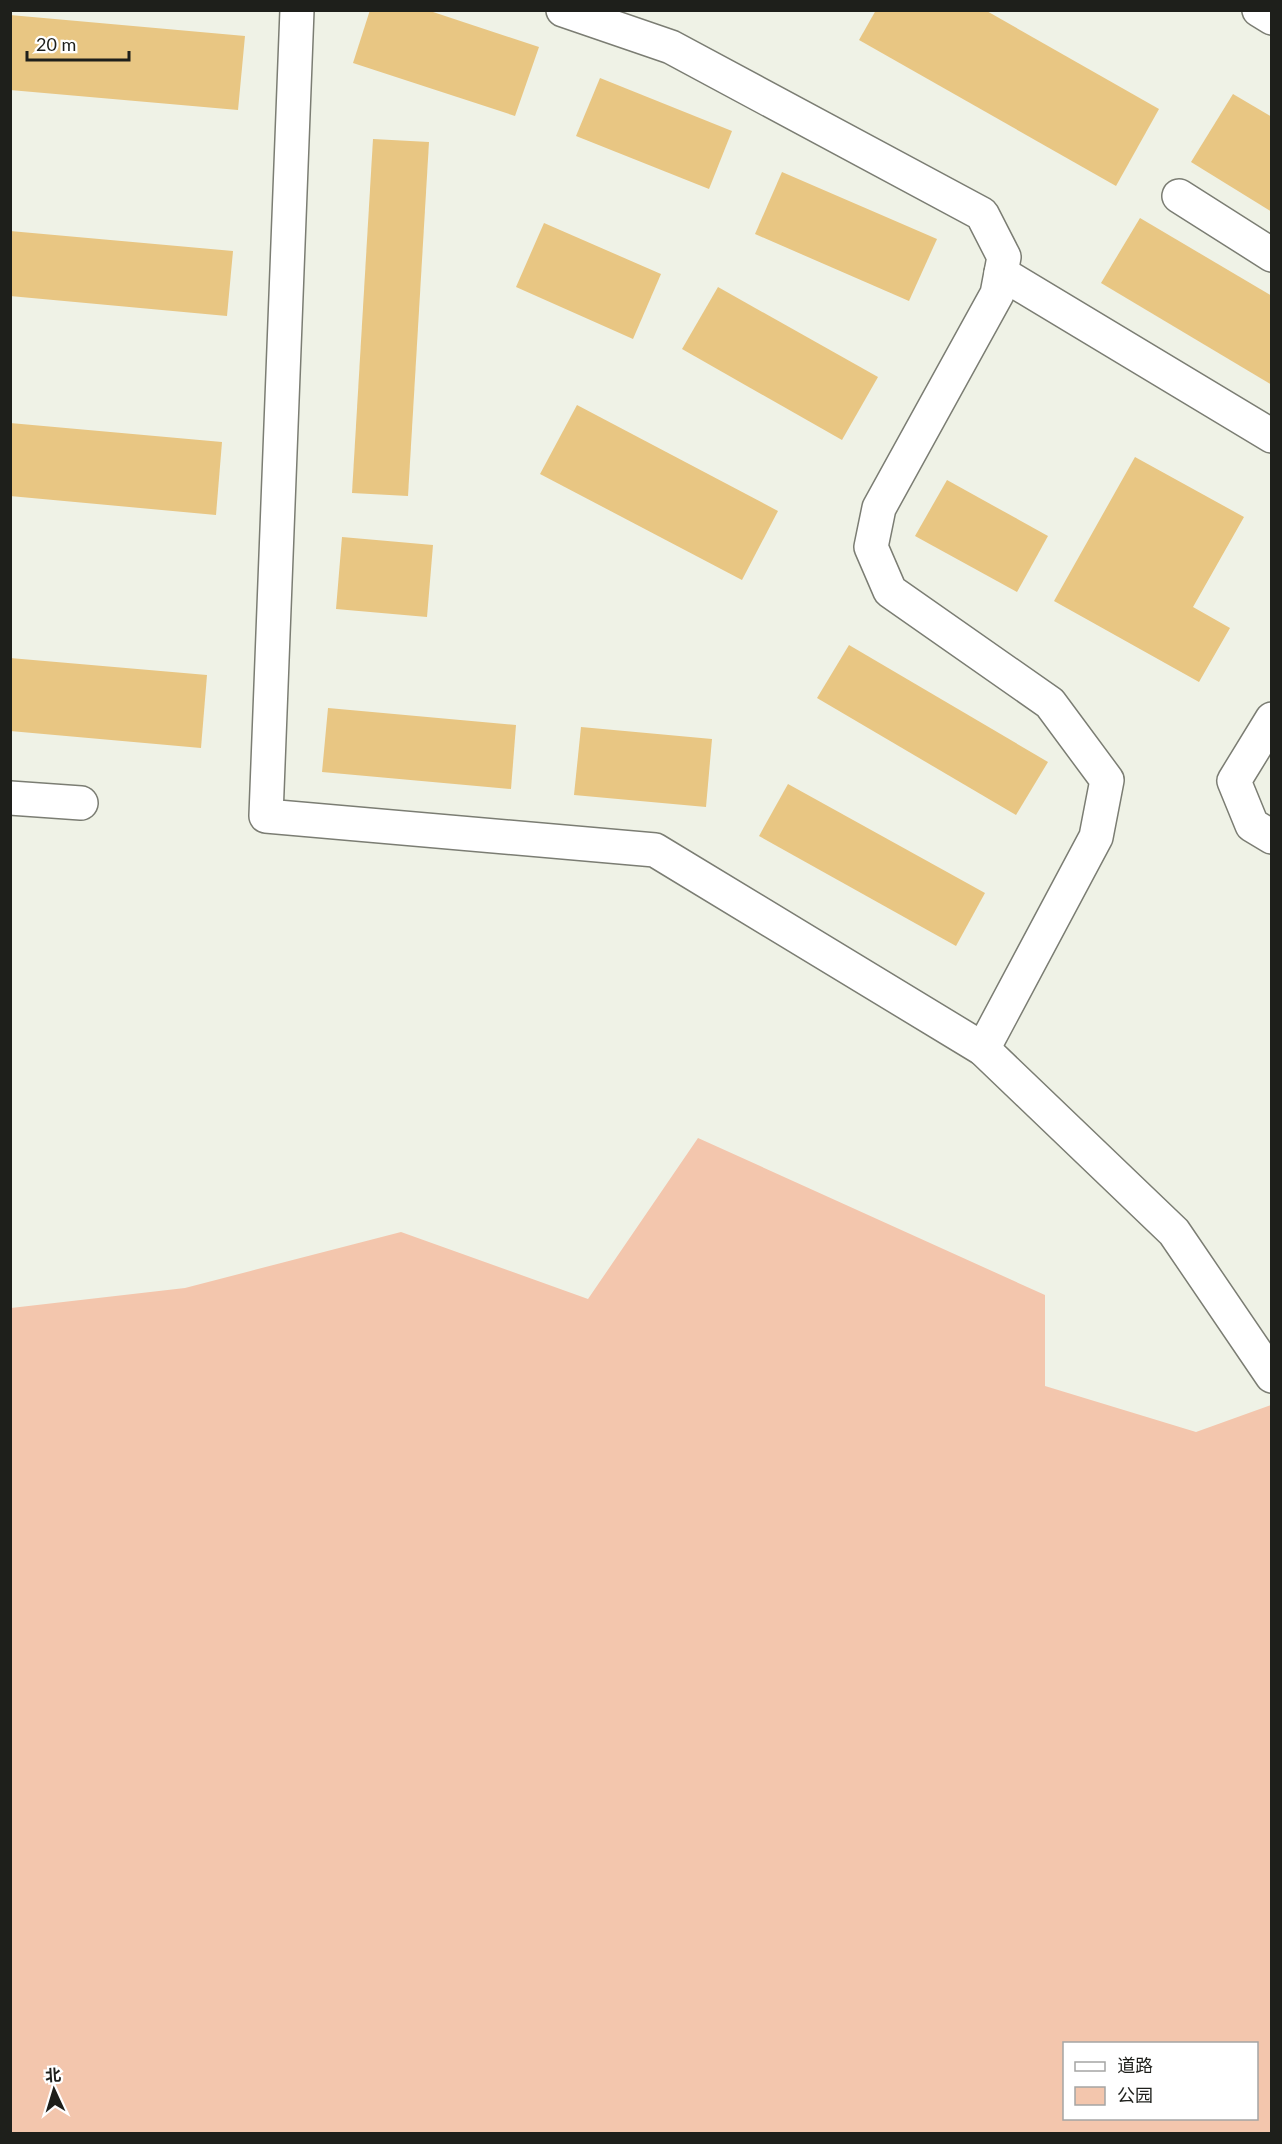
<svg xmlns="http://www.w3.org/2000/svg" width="1282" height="2144" viewBox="0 0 1282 2144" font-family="Lato,'Noto Sans SC',sans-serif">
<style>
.green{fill:#f3c6ad;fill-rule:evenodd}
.building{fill:#e8c683}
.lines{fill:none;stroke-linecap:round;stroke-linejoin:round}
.minor-casing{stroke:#7b7d73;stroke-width:36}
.minor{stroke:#fff;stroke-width:33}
</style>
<rect width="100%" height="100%" fill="#eff2e6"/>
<path class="green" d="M698 1138 1045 1295V1386L1196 1432 1271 1405V2133H11V1308L185 1288 401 1232 588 1299ZM1064 2044H1256V2118H1064Z"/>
<g class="building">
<polygon points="370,10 427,10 539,47 515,116 353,63"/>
<polygon points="876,10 985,10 1159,109 1116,186 859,40"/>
<polygon points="10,15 245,36 238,110 10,90"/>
<polygon points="600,78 732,131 709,189 576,136"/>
<polygon points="1233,94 1272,117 1272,212 1191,162"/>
<polygon points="373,139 429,142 408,496 352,493"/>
<polygon points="782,172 937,239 909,301 755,234"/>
<polygon points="1140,218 1272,296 1272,385 1101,283"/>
<polygon points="544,223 661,274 633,339 516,287"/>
<polygon points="10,231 233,251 227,316 10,296"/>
<polygon points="718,287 878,377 842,440 682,349"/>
<polygon points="577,405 778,511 742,580 540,474"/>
<polygon points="10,423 222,442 216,515 10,496"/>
<polygon points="1135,457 1244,517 1193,607 1230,628 1199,682 1054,601"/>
<polygon points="947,480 1048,536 1017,592 915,536"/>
<polygon points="342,537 433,545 427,617 336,609"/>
<polygon points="849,645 1048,762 1016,815 817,698"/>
<polygon points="10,658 207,675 201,748 10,731"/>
<polygon points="328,708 516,725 511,789 322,772"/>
<polygon points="581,727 712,739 706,807 574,795"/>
<polygon points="788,784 985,893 956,946 759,836"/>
</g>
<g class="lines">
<defs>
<g id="minor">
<polyline points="297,10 266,816 655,850 983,1049 1174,1232 1272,1376"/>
<polyline points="563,10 671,47 982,214 1004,257 997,294 879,508 871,547 890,591 1050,703 1107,780 1096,837 983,1049"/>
<polyline points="1259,10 1272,18"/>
<polyline points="1179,196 1272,255"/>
<polyline points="1001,273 1272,436"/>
<polyline points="1272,719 1234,781 1252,825 1272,837"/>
<polyline points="10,798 81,803"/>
</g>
</defs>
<use href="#minor" class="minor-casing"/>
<use href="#minor" class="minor"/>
</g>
<rect width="1282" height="2144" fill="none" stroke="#1e1f1b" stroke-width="24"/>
<rect x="1063" y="2042" width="195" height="78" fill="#ffffff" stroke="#a5a5a4" stroke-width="1.5"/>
<rect x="1075" y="2062" width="30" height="9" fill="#ffffff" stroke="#a5a5a4" stroke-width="1.5"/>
<text x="1117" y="2072" font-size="18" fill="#1e1f1b">道路</text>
<rect x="1075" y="2087" width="30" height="18" fill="#f3c6ad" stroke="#a5a5a4" stroke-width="1.5"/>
<text x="1117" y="2102" font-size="18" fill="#1e1f1b">公园</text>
<g transform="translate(54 2090) rotate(356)" stroke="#ffffff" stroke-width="4.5" paint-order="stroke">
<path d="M0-4.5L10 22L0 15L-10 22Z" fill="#1e1f1b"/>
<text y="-9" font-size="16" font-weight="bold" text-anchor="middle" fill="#1e1f1b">北</text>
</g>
<path d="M27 51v9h102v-9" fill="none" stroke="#1e1f1b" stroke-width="3"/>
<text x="36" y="51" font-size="18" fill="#1e1f1b" stroke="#ffffff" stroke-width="4.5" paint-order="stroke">20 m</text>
</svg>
